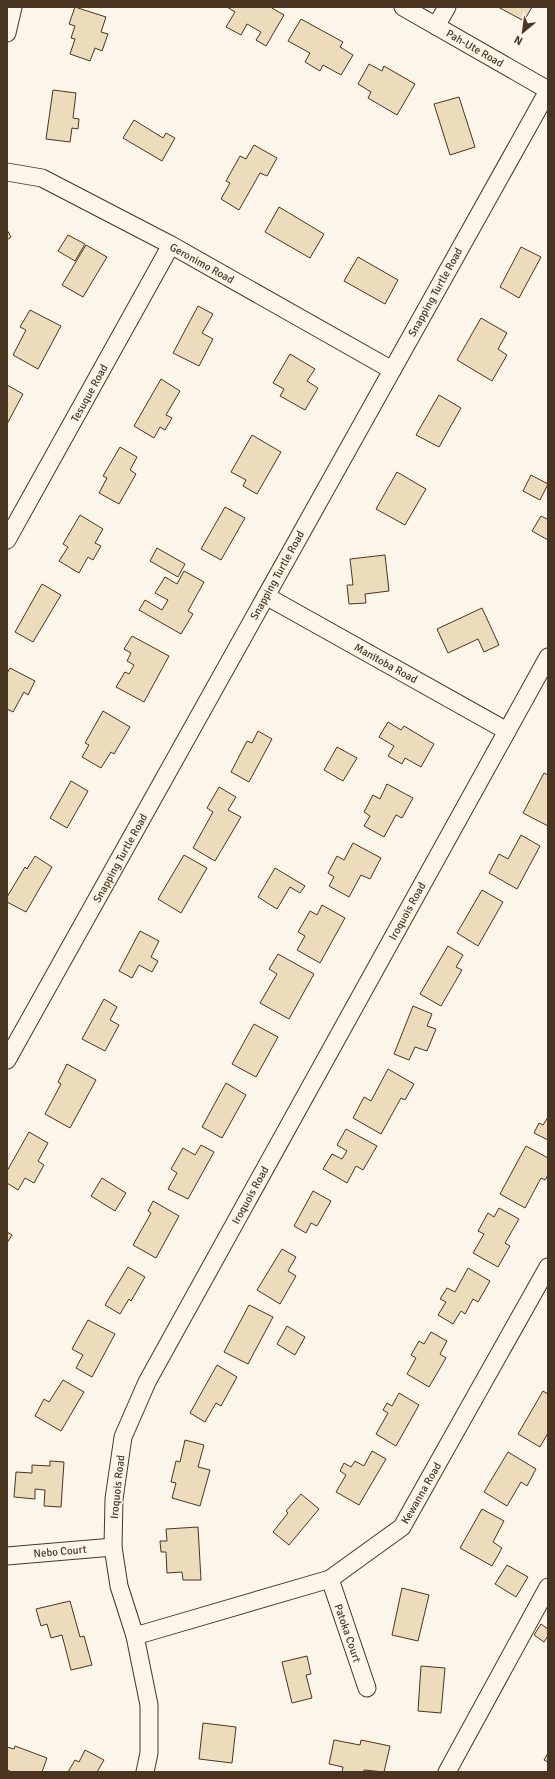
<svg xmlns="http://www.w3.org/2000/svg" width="555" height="1779" viewBox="0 0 555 1779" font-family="Signika,sans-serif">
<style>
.building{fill:#ecdcbc;stroke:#4a3520}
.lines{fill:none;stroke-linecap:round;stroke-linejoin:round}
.minor-casing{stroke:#4a3520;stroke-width:19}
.minor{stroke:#fbf6e9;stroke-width:17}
.labels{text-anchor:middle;stroke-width:3;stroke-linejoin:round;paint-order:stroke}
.street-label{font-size:11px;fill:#4a3520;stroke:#fbf6e9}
</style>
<rect width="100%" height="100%" fill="#fbf6e9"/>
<g class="building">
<polygon points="75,7 106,17 101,32 108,34 102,51 95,48 90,61 70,54 75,39 71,38 75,26 69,24"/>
<polygon points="227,7 272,7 272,8 284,15 266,46 256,40 261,32 247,24 241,35 226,27 235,12"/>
<polygon points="498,7 532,7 524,21"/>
<polygon points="301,19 343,42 340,47 353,55 341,75 323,65 320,71 305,62 310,53 288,41"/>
<polygon points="369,64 382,71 384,66 415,84 397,115 368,98 371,92 358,84"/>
<polygon points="53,90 76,93 73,118 79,119 78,129 72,128 70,142 46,139"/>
<polygon points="459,97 475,147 450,155 434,104"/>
<polygon points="134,120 163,138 166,133 175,138 162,161 123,138"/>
<polygon points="254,145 277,158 267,176 260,173 239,210 221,199 230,183 226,181 240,156 246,159"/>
<polygon points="279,207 324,234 310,258 265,232"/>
<polygon points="7,230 11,237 7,240"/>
<polygon points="68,235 85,244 75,261 58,251"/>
<polygon points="86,245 107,257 83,297 62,285"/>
<polygon points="521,247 541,257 519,298 500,287"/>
<polygon points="358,257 398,280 385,304 344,281"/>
<polygon points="198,306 213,314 202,333 213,339 199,366 173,353"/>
<polygon points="30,310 61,326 38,369 13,355 26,330 20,327"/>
<polygon points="481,318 507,333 498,349 507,355 492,381 457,360"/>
<polygon points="290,354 315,369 307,381 318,388 305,410 280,396 284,389 273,383"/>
<polygon points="161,379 180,391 166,415 172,418 165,430 160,427 154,438 134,426"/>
<polygon points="7,385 23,394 7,424"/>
<polygon points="439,395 461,408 439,447 416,435"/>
<polygon points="252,435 281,452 257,494 243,486 246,480 231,472"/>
<polygon points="120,447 137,457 130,470 136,474 119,504 99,493 107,478 103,476"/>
<polygon points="397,472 426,489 405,525 376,509"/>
<polygon points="531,475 548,484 540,500 523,491"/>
<polygon points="225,507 245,518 221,560 201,549"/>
<polygon points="80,515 103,529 95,543 101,546 93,560 88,557 79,573 59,561 68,547 63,544"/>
<polygon points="541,516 547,519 548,516 548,540 532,531"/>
<polygon points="157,548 185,564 178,577 150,561"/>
<polygon points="385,555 389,591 365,594 366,603 349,604 347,585 353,585 350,559"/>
<polygon points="184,571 204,582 188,611 193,614 181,634 139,610 145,600 162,610 168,600 155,593 165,577 177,584"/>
<polygon points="42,584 61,595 33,642 15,632"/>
<polygon points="482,608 499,645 484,652 478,639 448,653 437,629"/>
<polygon points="132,636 169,656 144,702 116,687 125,672 129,674 134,665 127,661 131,653 124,649"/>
<polygon points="10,668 35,681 28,695 24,692 13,712 7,709 7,673"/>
<polygon points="103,711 130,727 114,754 111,752 101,768 82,757 89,745 85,743"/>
<polygon points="388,722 401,730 404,726 434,744 421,767 405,758 402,764 388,756 394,746 379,737"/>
<polygon points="258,731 272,739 249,782 231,772 247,741 252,743"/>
<polygon points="337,747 357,758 343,781 324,770"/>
<polygon points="544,773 548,775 548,826 523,813"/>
<polygon points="71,781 88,791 67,828 50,818"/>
<polygon points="387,784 413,798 402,818 396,815 384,837 364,826 370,816 364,812 373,795 380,799"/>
<polygon points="219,787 236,797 228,810 241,817 215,861 193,848 213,812 207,808"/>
<polygon points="521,835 540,846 517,889 489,873 499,854 508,859"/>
<polygon points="353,843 381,858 370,879 361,875 349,897 329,886 334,877 328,873 337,856 344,860"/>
<polygon points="184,855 207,868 181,913 158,899"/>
<polygon points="35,856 52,867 26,912 7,902 7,897 25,867 27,869"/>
<polygon points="275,868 305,886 300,893 290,887 277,909 258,897"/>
<polygon points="482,890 503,902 478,946 457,933"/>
<polygon points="322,905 345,918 320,963 297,950 305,936 298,932 310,911 317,915"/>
<polygon points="140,931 159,941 151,957 158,961 152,972 139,965 132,978 119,971"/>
<polygon points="448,946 463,955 456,967 462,970 441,1006 420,994"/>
<polygon points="278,954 314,974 289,1019 260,1003 277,974 269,969"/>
<polygon points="104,999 117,1007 110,1020 119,1025 105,1051 82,1039"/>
<polygon points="413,1006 432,1014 427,1026 436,1029 427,1051 415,1047 409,1060 394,1054"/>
<polygon points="254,1024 278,1037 256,1077 232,1064"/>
<polygon points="67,1064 96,1080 70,1128 45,1114 61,1084 58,1082"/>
<polygon points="388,1069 414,1084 405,1100 401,1098 381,1134 353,1118 364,1097 371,1101"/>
<polygon points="226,1083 246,1095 222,1138 202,1127"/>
<polygon points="548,1117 548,1140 534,1133 539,1123 543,1125"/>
<polygon points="346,1129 377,1146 363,1170 356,1166 347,1183 323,1169 332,1154 342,1159 347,1151 337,1145"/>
<polygon points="29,1132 48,1143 38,1161 44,1165 34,1183 25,1178 18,1190 7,1183 7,1171"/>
<polygon points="201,1145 214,1152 188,1199 168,1189 177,1173 171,1169 183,1148 195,1155"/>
<polygon points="526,1146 548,1158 548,1175 545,1180 541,1178 525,1208 500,1194"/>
<polygon points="102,1178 126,1193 115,1211 91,1196"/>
<polygon points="313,1191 331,1201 317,1226 311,1223 306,1233 294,1226"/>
<polygon points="153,1201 179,1216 156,1258 133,1245 151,1213 148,1211"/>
<polygon points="499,1208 519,1219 505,1243 510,1246 498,1267 473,1253 484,1234 478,1231 488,1213 494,1217"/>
<polygon points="7,1232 12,1235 7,1243"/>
<polygon points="282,1249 296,1257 288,1271 296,1276 280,1304 257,1290"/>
<polygon points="128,1267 145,1277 131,1301 129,1299 120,1314 105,1305"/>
<polygon points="468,1268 490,1281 478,1302 473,1299 465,1314 461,1311 453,1324 438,1315 446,1302 440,1299 447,1288 455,1292"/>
<polygon points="249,1305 273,1317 248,1364 224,1352"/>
<polygon points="88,1320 115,1334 92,1377 76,1368 83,1355 72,1349"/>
<polygon points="287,1326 305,1337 295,1355 277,1344"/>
<polygon points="431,1332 447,1341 440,1354 446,1358 429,1387 407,1374 416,1358 411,1355 419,1341 424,1344"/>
<polygon points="217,1365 237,1377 221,1406 216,1403 205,1422 190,1413"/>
<polygon points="63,1380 84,1392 61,1431 35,1416 44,1399 49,1402"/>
<polygon points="543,1391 548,1394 548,1433 540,1447 518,1434"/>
<polygon points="399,1393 419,1405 396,1446 376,1434 388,1413 383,1410 387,1403 392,1406"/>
<polygon points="185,1440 204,1445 198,1467 210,1470 200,1506 172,1498 176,1483 171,1482 176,1461 180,1462"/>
<polygon points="372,1451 386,1459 359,1505 336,1492 346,1475 340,1471 344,1463 351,1467 355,1461 364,1466"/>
<polygon points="508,1452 536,1469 527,1486 521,1482 507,1506 484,1492"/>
<polygon points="50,1461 64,1462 61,1507 44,1506 45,1490 35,1489 35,1499 14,1497 16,1472 32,1473 32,1465 50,1466"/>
<polygon points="301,1494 319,1509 289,1545 273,1532 288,1513 286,1511"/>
<polygon points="482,1509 504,1521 493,1542 502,1548 492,1566 460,1548"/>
<polygon points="198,1527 201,1580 183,1580 182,1572 167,1573 166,1552 161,1552 160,1541 167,1541 166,1529"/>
<polygon points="507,1565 528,1577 516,1597 495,1584"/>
<polygon points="402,1588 429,1595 418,1641 392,1635"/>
<polygon points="70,1601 80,1637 84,1636 92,1665 71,1670 62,1635 51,1638 47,1624 41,1626 36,1609"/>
<polygon points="541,1624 548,1629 548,1636 544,1642 534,1635"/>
<polygon points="307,1656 311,1674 306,1675 312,1698 292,1703 282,1662"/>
<polygon points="421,1666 445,1668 441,1713 418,1711"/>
<polygon points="203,1723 236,1727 232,1763 199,1759"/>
<polygon points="334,1740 360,1745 361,1740 390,1746 384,1772 364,1770 364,1772 342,1772 343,1767 329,1764"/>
<polygon points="15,1746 47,1758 42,1772 12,1772 7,1770 7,1747 14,1749"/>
<polygon points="85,1750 104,1760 97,1772 68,1772 75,1760 79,1762"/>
<polygon points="548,1753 548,1762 544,1760"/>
</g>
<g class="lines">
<defs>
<g id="minor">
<polyline points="403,7 548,90"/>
<polyline points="436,26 447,7"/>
<polyline points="7,33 13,7"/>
<polyline points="7,172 42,178 171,245 392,370"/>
<polyline points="7,540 171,245"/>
<polyline points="266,596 507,731"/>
<polyline points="7,1060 548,91"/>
<polyline points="7,1556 113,1547"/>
<polyline points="330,1579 367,1688"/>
<polyline points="135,1636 330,1579 402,1527 548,1267"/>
<polyline points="145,1772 149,1753 149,1705 135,1636 119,1586 113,1547 114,1499 123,1437 147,1382 548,657"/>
<polyline points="447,1772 548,1587"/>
</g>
</defs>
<use href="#minor" class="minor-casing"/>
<use href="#minor" class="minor"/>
</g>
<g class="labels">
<g class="street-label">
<text transform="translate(475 48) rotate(30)" y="4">Pah-Ute Road</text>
<text transform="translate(202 263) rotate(29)" y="4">Geronimo Road</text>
<text transform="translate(435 292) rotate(-61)" y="4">Snapping Turtle Road</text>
<text transform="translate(89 393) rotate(-61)" y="4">Tesuque Road</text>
<text transform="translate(277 575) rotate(-61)" y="4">Snapping Turtle Road</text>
<text transform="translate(386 663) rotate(29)" y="4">Manitoba Road</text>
<text transform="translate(120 858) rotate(-61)" y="4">Snapping Turtle Road</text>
<text transform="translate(407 911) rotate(-61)" y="4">Iroquois Road</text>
<text transform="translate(250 1195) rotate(-61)" y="4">Iroquois Road</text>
<text transform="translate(117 1487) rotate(-84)" y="4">Iroquois Road</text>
<text transform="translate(421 1493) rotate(-60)" y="4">Kewanna Road</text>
<text transform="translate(60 1551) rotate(-5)" y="4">Nebo Court</text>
<text transform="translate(348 1633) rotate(71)" y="4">Patoka Court</text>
</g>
</g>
<rect width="555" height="1779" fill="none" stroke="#4a3520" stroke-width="16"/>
<g transform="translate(523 32) rotate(209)" stroke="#fbf6e9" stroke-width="3" paint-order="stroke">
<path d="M0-3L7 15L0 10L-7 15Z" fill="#4a3520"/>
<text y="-6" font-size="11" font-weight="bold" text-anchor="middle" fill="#4a3520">N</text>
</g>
</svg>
